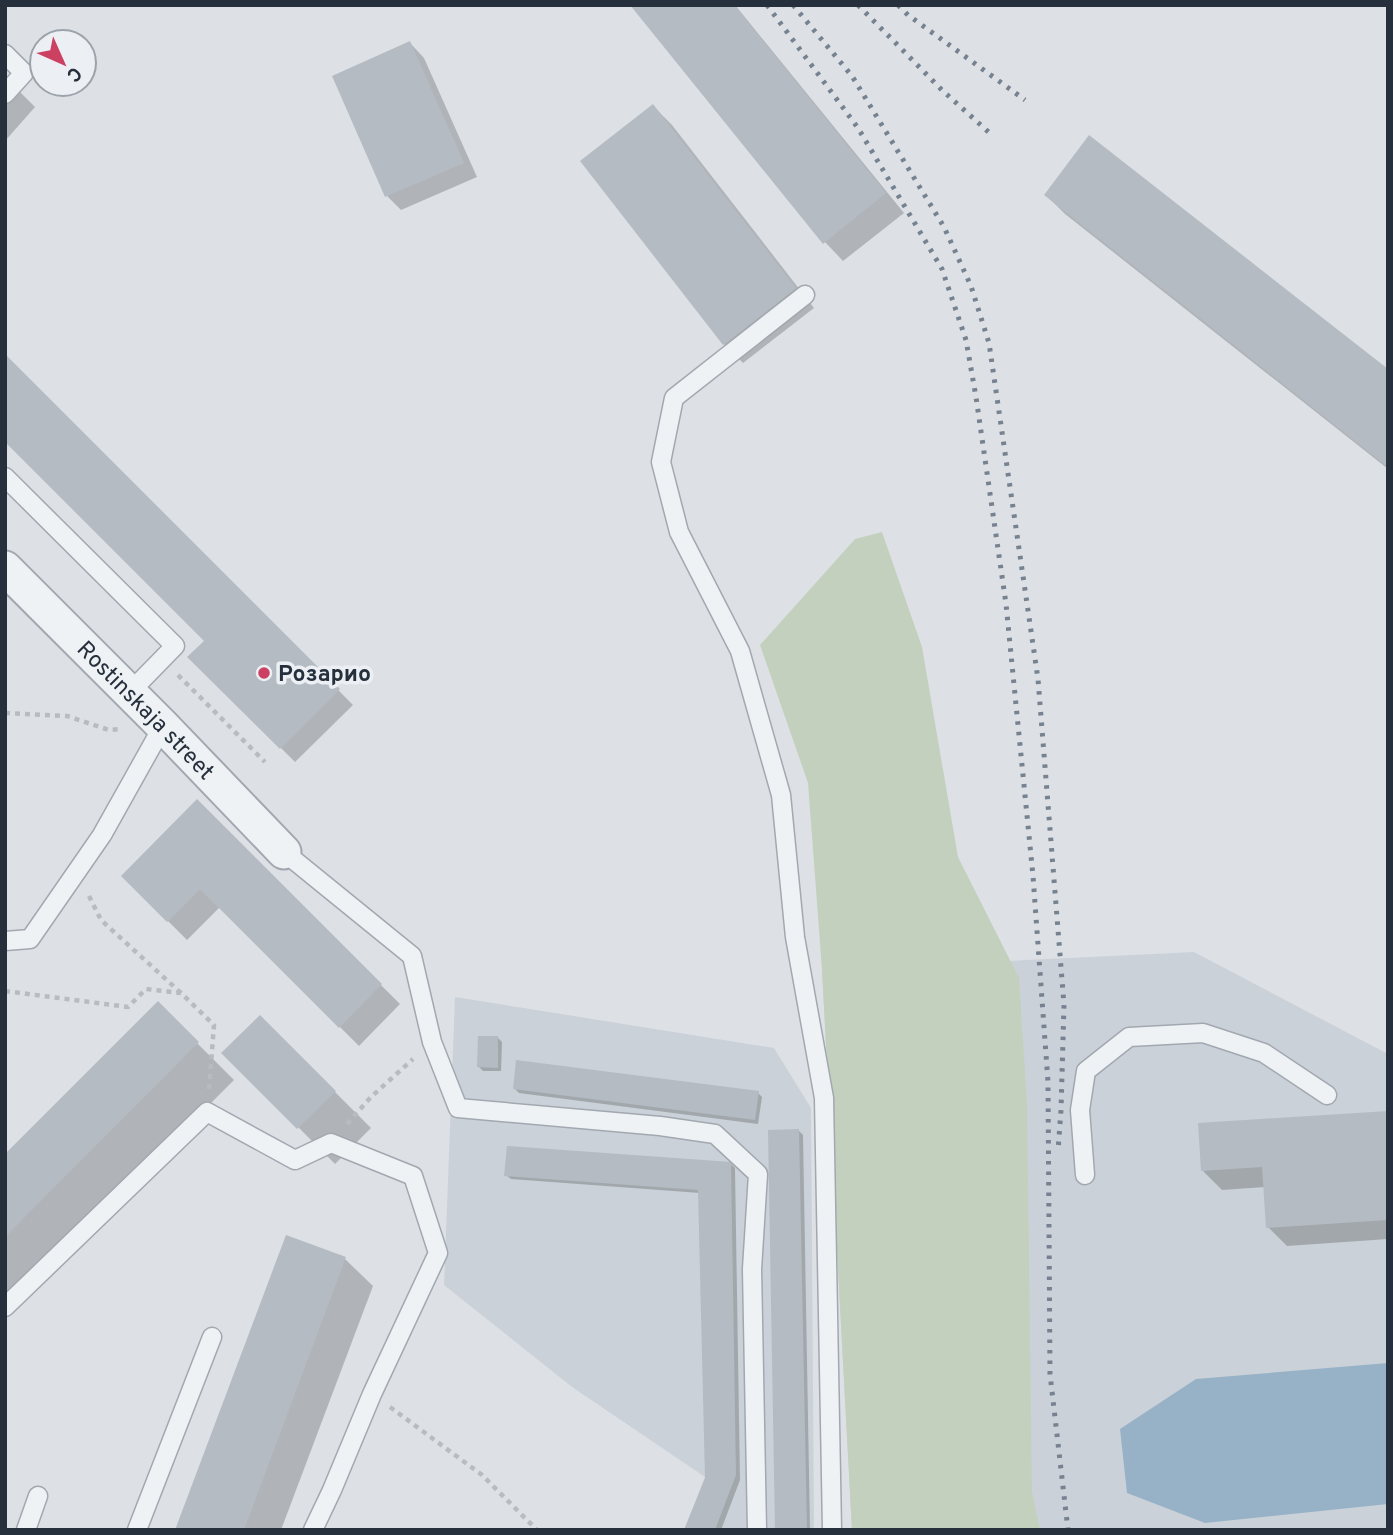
<svg xmlns="http://www.w3.org/2000/svg" width="1393" height="1535" viewBox="0 0 1393 1535" font-family="Overpass,sans-serif">
<style>
.built{fill:#cbd1d8}
.green{fill:#c4d0be}
.water{fill:#97b2c7}
.shadow{fill:#0003}
.building{fill:#b4bbc3}
.lines{fill:none;stroke-linecap:round;stroke-linejoin:round}
.service-casing{stroke:#a2a8b0;stroke-width:21}
.minor-casing{stroke:#a2a8b0;stroke-width:37}
.path{stroke:#b7bcc1;stroke-width:4.5;stroke-dasharray:5 5;stroke-linecap:butt}
.service{stroke:#eff2f5;stroke-width:18}
.minor{stroke:#eff2f5;stroke-width:33}
.rail{stroke:#768290;stroke-width:5;stroke-dasharray:3.5 7;stroke-linecap:butt}
.poi-dot{fill:#cc4161;stroke:#ecf0f4;stroke-width:2.5}
.labels{text-anchor:middle;stroke-width:7;stroke-linejoin:round;paint-order:stroke}
.poi-label{font-size:23px;font-weight:bold;fill:#26303d;stroke:#ecf0f4;text-anchor:start}
.street-label{font-size:23px;fill:#26303d;stroke:#ecf0f4}
</style>
<rect width="100%" height="100%" fill="#dde1e6"/>
<g class="built">
<polygon points="1194,952 1388,1054 1388,1530 852,1530 822,970"/>
<polygon points="455,997 774,1048 811,1108 814,1530 684,1530 705,1477 572,1387 444,1285"/>
</g>
<polygon class="green" points="882,532 922,647 958,857 1019,978 1027,1104 1032,1492 1040,1530 852,1530 822,970 808,783 760,645 855,539"/>
<polygon class="water" points="1388,1363 1388,1504 1205,1523 1127,1493 1120,1429 1196,1379"/>
<g class="shadow">
<polygon points="632,5 735,5 904,213 843,261 825,242"/>
<polygon points="410,43 424,58 477,177 401,210 387,196"/>
<polygon points="5,77 35,107 5,141"/>
<polygon points="653,106 672,125 814,308 743,363 724,344"/>
<polygon points="1046,195 1388,371 1388,469 1065,214"/>
<polygon points="247,598 353,705 295,762 190,657"/>
<polygon points="197,802 400,1004 359,1046 220,907 187,940 123,876"/>
<polygon points="158,1004 234,1080 5,1309 5,1157"/>
<polygon points="260,1017 371,1128 335,1164 224,1053"/>
<polygon points="498,1038 502,1042 501,1071 483,1071 479,1067"/>
<polygon points="514,1088 758,1093 762,1097 758,1124 519,1093"/>
<polygon points="1388,1112 1388,1239 1287,1246 1268,1227 1265,1187 1222,1190 1203,1171"/>
<polygon points="799,1131 803,1135 810,1530 777,1530"/>
<polygon points="731,1164 735,1168 740,1480 721,1530 686,1530 707,1478 700,1193 511,1179 506,1175"/>
<polygon points="287,1237 345,1259 373,1286 281,1530 177,1530"/>
</g>
<g class="building">
<polygon points="630,5 734,5 886,193 823,244"/>
<polygon points="410,41 464,163 385,197 332,76"/>
<polygon points="653,104 796,288 723,345 580,161"/>
<polygon points="1089,135 1388,369 1388,467 1044,195"/>
<polygon points="5,354 340,689 280,749 187,657 204,641 5,442"/>
<polygon points="197,799 382,984 339,1028 200,889 167,922 121,876"/>
<polygon points="158,1001 199,1042 5,1237 5,1154"/>
<polygon points="260,1015 336,1091 297,1129 221,1053"/>
<polygon points="478,1036 498,1036 498,1068 477,1067"/>
<polygon points="516,1060 759,1091 755,1120 513,1089"/>
<polygon points="1388,1111 1388,1220 1266,1228 1262,1167 1201,1171 1198,1123"/>
<polygon points="799,1129 807,1530 775,1530 768,1130"/>
<polygon points="507,1146 731,1162 736,1475 715,1530 684,1530 705,1478 698,1190 504,1176"/>
<polygon points="286,1235 346,1257 244,1530 175,1530"/>
</g>
<g class="lines">
<defs>
<g id="service">
<polyline points="5,54 24,73 5,94"/>
<polyline points="805,295 674,398 661,462 679,532 740,651 781,795 795,937 824,1098 832,1530"/>
<polyline points="5,477 175,646 130,692"/>
<polyline points="284,852 412,956 432,1042 458,1108 660,1126 715,1134 758,1174 752,1269 757,1530"/>
<polyline points="5,941 30,939 102,835 163,726"/>
<polyline points="1085,1175 1080,1110 1086,1071 1129,1037 1203,1033 1264,1053 1327,1095"/>
<polyline points="5,1307 207,1112 295,1160 331,1143 413,1176 438,1253 372,1394 332,1490 313,1530"/>
<polyline points="26,1530 38,1496"/>
<polyline points="137,1530 212,1337"/>
</g>
<g id="minor">
<path id="s1" d="M5 568 163 726 284 852"/>
</g>
</defs>
<use href="#service" class="service-casing"/>
<use href="#minor" class="minor-casing"/>
<g class="path">
<polyline points="178,675 265,762"/>
<polyline points="5,713 67,716 109,730 121,729"/>
<polyline points="89,896 101,920 181,993"/>
<polyline points="5,991 128,1007 146,989 181,993 214,1025 209,1090"/>
<polyline points="347,1124 371,1097 413,1059"/>
<polyline points="390,1407 482,1475 537,1530"/>
</g>
<use href="#service" class="service"/>
<use href="#minor" class="minor"/>
<g class="rail">
<polyline points="767,5 858,128 942,269 966,340 976,397 1006,604 1033,876 1048,1082 1050,1374 1068,1530"/>
<polyline points="793,5 852,76 944,227 971,286 989,343 1038,679 1064,1005 1061,1110 1058,1151"/>
<polyline points="858,5 943,91 993,136"/>
<polyline points="898,5 908,15 1025,100"/>
</g>
</g>
<circle class="poi-dot" cx="264" cy="673" r="7"/>
<g class="labels">
<g class="poi-label">
<text x="278" y="681">Розарио</text>
</g>
<g class="street-label">
<text dy="8" stroke="none"><textPath href="#s1" startOffset="200">Rostinskaja street</textPath></text>
</g>
</g>
<rect width="1393" height="1535" fill="none" stroke="#26303d" stroke-width="14"/>
<g transform="translate(63 63) rotate(135)"><circle r="33" fill="#ecf0f4" stroke="#9da3ab" stroke-width="2"/>
<path d="M0-5L12 26L0 18L-12 26Z" fill="#cc4161"/>
<text y="-10" font-size="19" font-weight="bold" text-anchor="middle" fill="#26303d">С</text>
</g>
</svg>
